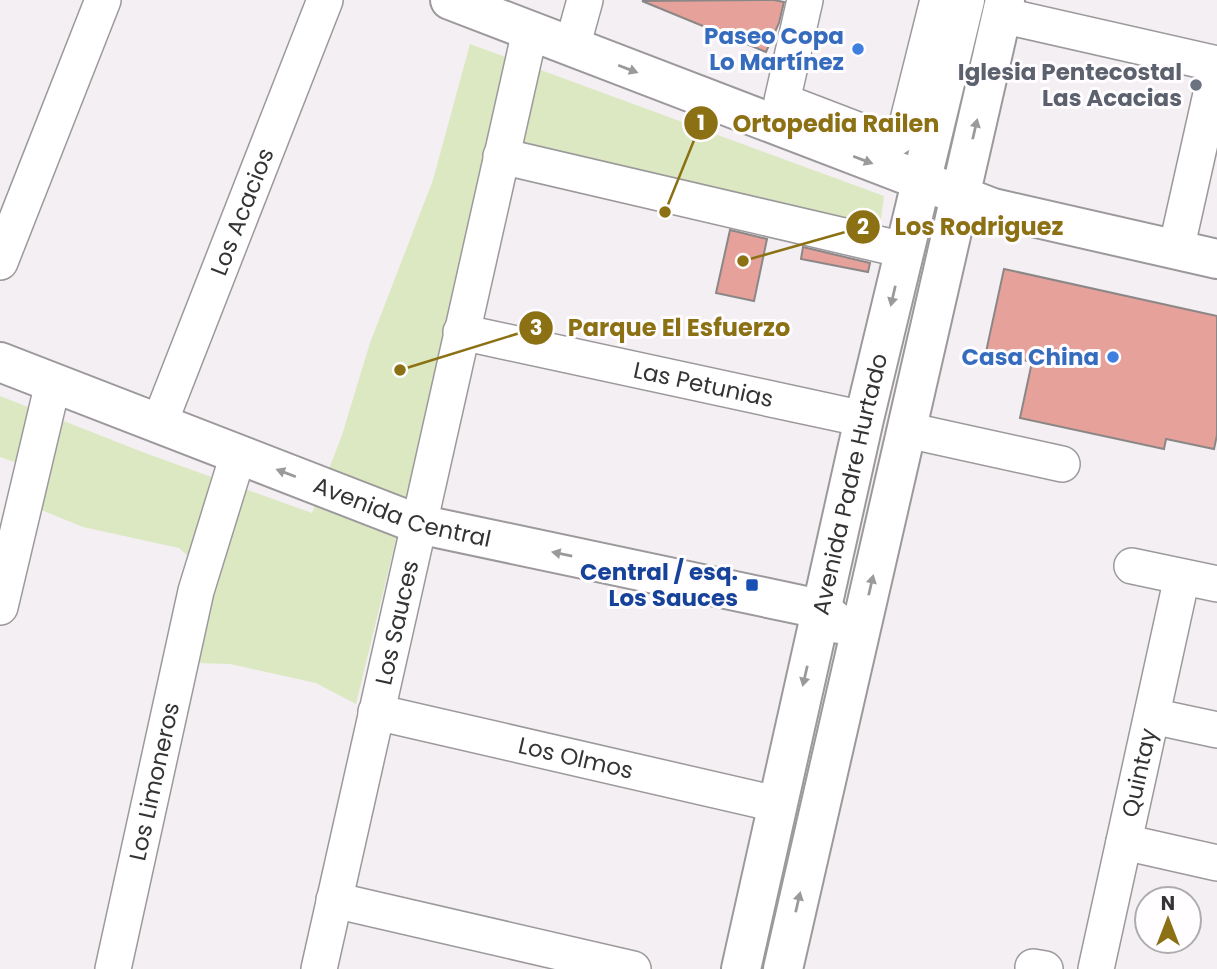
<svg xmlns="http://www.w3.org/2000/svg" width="1217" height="969" viewBox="0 0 1217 969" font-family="Poppins,sans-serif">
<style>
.green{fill:#dce8c1}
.building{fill:#e6a29a;stroke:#8c8787;stroke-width:2}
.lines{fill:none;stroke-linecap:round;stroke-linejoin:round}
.minor-casing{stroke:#9c999c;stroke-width:38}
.major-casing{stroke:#9c999c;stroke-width:42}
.minor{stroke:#fff;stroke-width:35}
.major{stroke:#fff;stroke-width:38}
.oneway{fill:#9a9a9a}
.shop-dot{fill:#3f7fe0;stroke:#fffdff;stroke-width:2.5}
.worship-dot{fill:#6b7280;stroke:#fffdff;stroke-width:2.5}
.transit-dot{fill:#1a4fb4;stroke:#fffdff;stroke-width:2.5}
.labels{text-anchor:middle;stroke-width:6;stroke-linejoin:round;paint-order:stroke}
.shop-label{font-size:23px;font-weight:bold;fill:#366cbe;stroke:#fffdff;text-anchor:end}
.worship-label{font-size:23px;font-weight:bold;fill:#5b616d;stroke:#fffdff;text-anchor:end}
.street-label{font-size:23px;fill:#353435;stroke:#fffdff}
.transit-label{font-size:23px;font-weight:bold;fill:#164399;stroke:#fffdff;text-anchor:end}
.leader{fill:none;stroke:#8b7113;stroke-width:2.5}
.callout-dot{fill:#8b7113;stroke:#fffdff;stroke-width:2.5}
.mark-label{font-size:21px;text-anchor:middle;font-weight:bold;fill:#fff}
.callout-label{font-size:24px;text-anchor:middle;font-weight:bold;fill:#8b7113;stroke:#fffdff;stroke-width:6;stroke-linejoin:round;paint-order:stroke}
</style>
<rect width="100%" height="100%" fill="#f3eff2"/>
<polygon class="green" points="470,44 884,196 878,240 490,152 356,704 316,683 230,664 197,663 213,579 179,548 83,527 39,509 40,471 0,457 0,396 145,453 312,513 342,435 370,343 433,180"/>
<g class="building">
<polygon points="774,0 784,2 779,23 766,52 642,1"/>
<polygon points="730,230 767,239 754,301 716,293"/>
<polygon points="803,247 870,263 868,272 801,259"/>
<polygon points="1004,269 1217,316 1217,435 1214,449 1166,439 1164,449 1020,418 1032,362 986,352"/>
</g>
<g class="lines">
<defs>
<g id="minor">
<polyline points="805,0 782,101 889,142 905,132 938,0"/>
<polyline points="1001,15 1217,64"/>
<polyline points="572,47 585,0"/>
<polyline points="501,156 904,250"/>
<polyline points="1176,250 1217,67"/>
<polyline points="0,262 103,0"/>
<path id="s1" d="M461 332 864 419"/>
<path id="s2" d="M159 424 325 0"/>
<polyline points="907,430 1062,464"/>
<polyline points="1132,566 1217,584"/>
<polyline points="0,607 53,383"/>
<path id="s3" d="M376 712 776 804"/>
<polyline points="1152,716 1217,730"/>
<polyline points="1124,842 1217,863"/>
<polyline points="334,900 633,969"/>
<polyline points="1033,967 1045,969"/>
<path id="s4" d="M113 969 196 591 238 455"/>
<path id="s5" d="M319 969 530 31"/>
<path id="s6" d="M1096 969 1182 577"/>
</g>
<g id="major">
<polyline points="450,0 993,208 1217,259"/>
<path id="s7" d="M0 362 418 524 820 609 839 624"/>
<path id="s8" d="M741 969 864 419 965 0"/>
<polyline points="783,969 1005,0"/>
</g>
</defs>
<use href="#minor" class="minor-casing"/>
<use href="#major" class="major-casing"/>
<use href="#minor" class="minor"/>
<use href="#major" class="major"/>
</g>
<defs><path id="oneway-solid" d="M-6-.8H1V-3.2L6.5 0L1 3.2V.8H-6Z" transform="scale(1.75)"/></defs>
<g class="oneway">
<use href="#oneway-solid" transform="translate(628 69) rotate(21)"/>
<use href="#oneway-solid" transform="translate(975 129) rotate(-77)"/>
<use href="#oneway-solid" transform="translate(863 160) rotate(21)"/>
<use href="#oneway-solid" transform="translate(893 296) rotate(103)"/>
<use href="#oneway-solid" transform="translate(286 473) rotate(-159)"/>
<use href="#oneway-solid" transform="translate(562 554) rotate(-168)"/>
<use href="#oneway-solid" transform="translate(871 585) rotate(-77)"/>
<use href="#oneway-solid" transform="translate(805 676) rotate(103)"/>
<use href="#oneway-solid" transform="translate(798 902) rotate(-77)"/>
</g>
<g class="shop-dot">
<circle cx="858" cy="49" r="7"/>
<circle cx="1113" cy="357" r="7"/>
</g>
<circle class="worship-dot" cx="1196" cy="85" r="7"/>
<rect class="transit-dot" x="745" y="578" width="14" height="14" rx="3.5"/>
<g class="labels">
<g class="shop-label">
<text x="844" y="44">Paseo Copa<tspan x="844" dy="26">Lo Martínez</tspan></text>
<text x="1099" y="365">Casa China</text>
</g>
<g class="worship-label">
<text x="1182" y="80">Iglesia Pentecostal<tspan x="1182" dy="26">Las Acacias</tspan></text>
</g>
<g class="street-label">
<text dy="8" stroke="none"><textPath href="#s2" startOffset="228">Los Acacios</textPath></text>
<text dy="8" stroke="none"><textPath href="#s1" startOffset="248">Las Petunias</textPath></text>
<text dy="8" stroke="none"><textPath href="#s8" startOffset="497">Avenida Padre Hurtado</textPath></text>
<text dy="8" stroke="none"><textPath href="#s7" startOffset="430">Avenida Central</textPath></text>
<text dy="8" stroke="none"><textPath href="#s5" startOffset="355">Los Sauces</textPath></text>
<text dy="8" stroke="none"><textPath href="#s3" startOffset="205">Los Olmos</textPath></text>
<text dy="8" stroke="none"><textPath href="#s6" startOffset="201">Quintay</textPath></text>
<text dy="8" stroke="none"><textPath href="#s4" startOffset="192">Los Limoneros</textPath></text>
</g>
<g class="transit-label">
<text x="738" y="580">Central / esq.<tspan x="738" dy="26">Los Sauces</tspan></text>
</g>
</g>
<path class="leader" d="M665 212L701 123M743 261L863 227M400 370L536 328"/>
<g class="callout-dot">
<circle cx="665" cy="212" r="7"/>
<circle cx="743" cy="261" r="7"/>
<circle cx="400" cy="370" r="7"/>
<circle cx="701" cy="123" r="18"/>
<circle cx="863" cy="227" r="18"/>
<circle cx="536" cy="328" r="18"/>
</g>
<g class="mark-label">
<text x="701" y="130">1</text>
<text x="863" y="234">2</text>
<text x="536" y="335">3</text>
</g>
<g class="callout-label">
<text x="836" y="132">Ortopedia Railen</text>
<text x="979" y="235">Los Rodriguez</text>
<text x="679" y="336">Parque El Esfuerzo</text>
</g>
<g transform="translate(1168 920)"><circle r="33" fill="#fffdff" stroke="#aeadae" stroke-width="2"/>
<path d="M0-5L12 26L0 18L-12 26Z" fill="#8b7113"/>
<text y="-10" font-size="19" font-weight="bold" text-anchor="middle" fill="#353435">N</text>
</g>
</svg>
